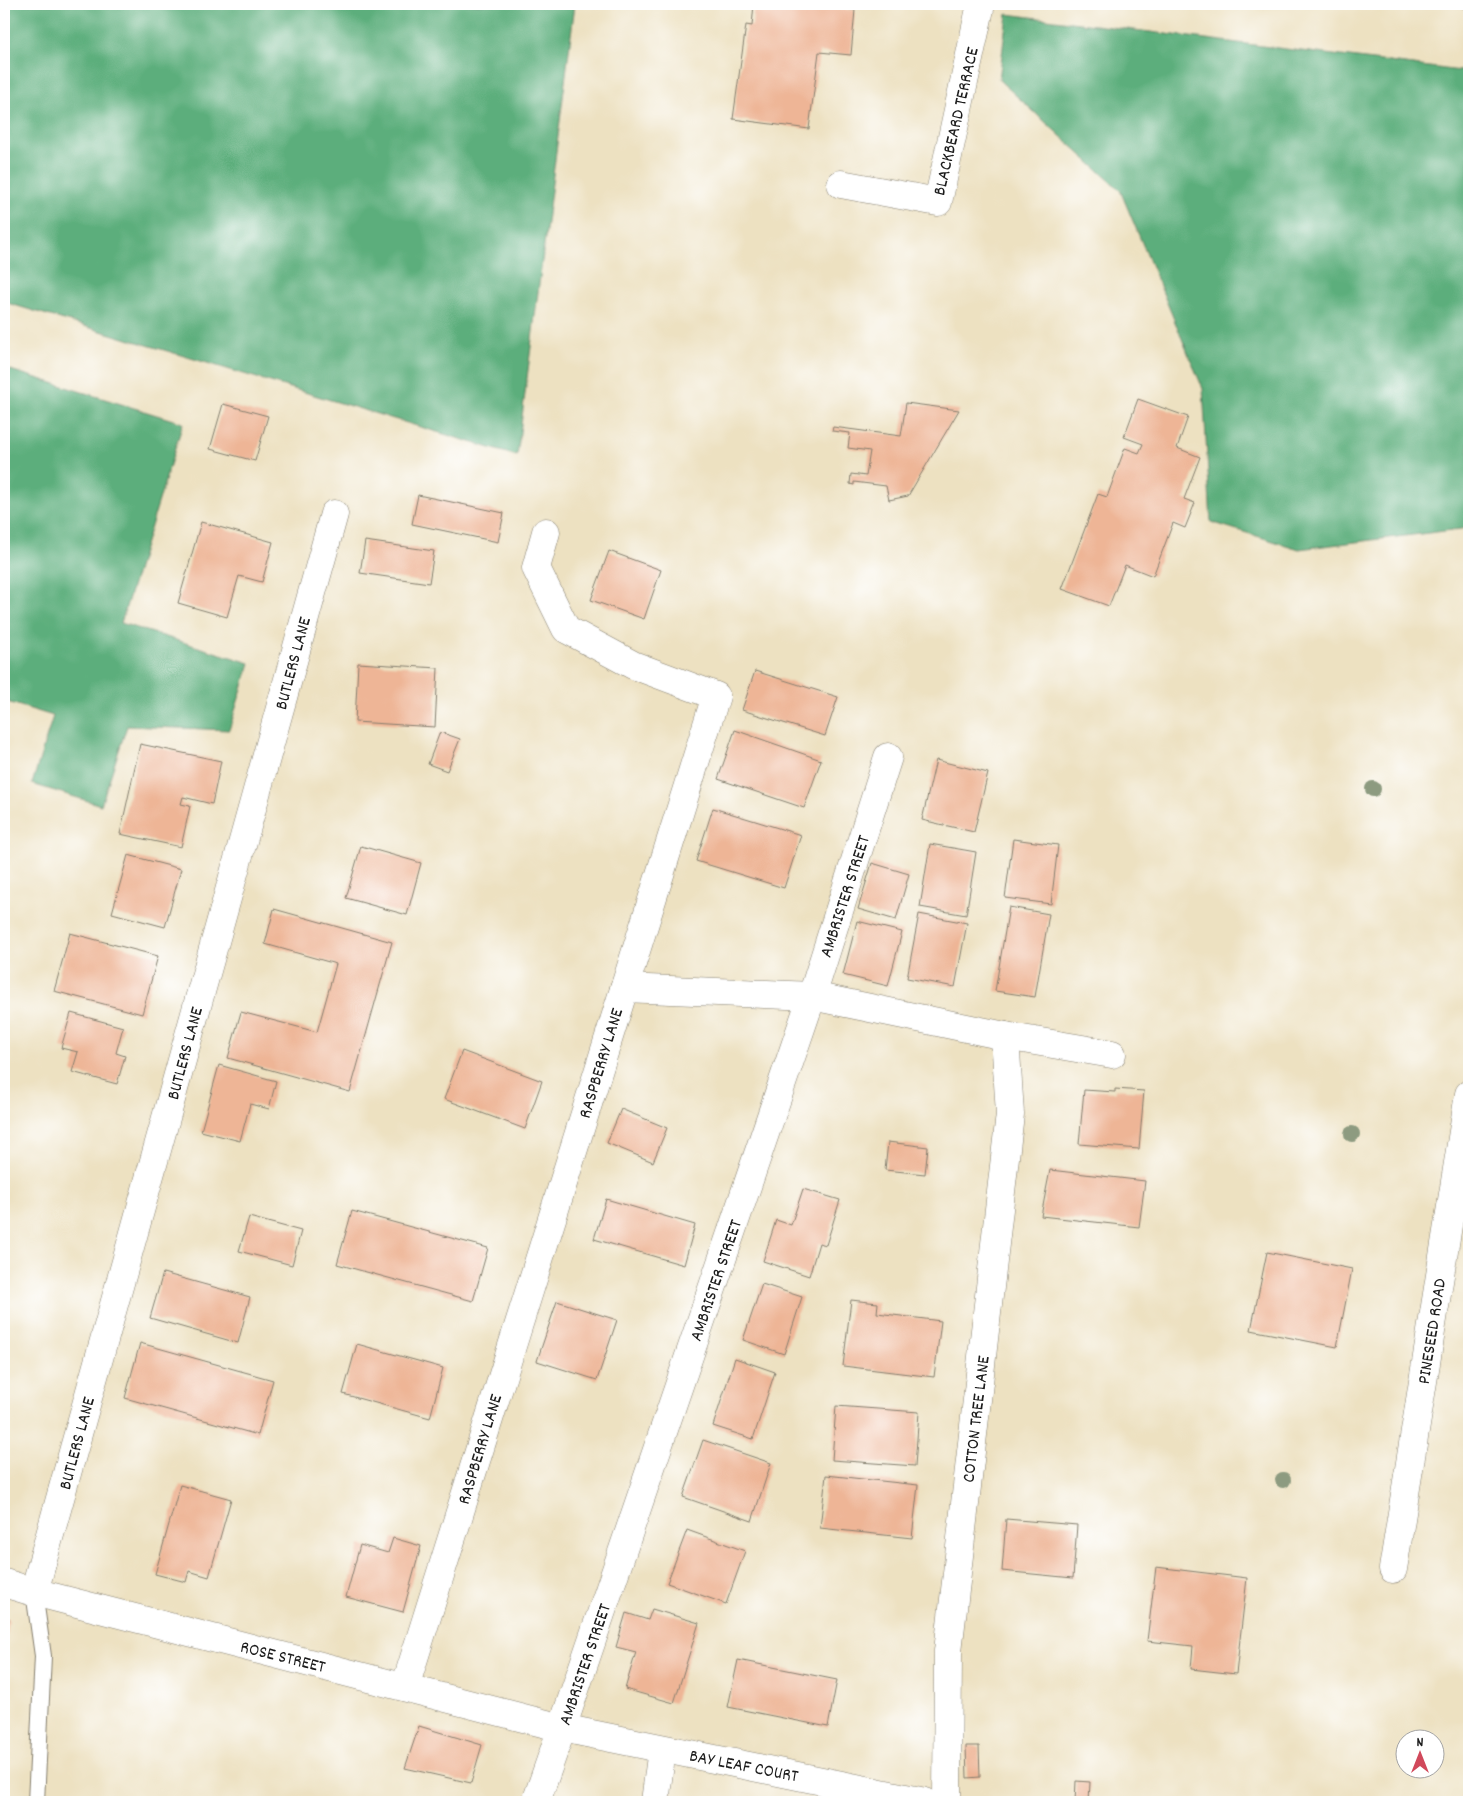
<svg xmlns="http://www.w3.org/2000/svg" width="1473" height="1806" viewBox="0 0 1473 1806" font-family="Dekko,sans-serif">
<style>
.forest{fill:#5cae7b;stroke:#3c654c}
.building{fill:#eeb596}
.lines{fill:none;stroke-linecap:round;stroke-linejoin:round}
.service-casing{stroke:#847e6e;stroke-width:18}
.minor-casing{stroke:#847e6e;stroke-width:29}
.service{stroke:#fff;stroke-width:16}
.minor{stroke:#fff;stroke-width:28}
.tree{fill:#8d9b80}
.labels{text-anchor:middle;stroke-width:4;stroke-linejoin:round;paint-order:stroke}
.street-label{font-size:18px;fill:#1c1c1c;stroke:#fff}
</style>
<rect width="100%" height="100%" fill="#fff"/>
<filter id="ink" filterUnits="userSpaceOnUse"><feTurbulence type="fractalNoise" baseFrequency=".02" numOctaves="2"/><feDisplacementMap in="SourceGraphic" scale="10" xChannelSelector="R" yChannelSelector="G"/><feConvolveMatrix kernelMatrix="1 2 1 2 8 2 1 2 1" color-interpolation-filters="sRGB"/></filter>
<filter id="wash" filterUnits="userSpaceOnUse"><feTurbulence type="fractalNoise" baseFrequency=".0096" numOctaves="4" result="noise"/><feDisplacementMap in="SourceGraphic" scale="20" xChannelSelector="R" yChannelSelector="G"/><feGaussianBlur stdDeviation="1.12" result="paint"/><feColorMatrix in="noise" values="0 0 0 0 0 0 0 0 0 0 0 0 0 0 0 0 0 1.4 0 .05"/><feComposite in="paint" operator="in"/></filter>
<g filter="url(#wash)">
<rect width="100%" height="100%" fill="#ede1c1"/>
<g class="forest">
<polygon points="4,4 575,4 517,456 4,302"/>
<polygon points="1007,14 1469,72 1469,528 1299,549 1211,522 1203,389 1120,190 999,80"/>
<polygon points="4,368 183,423 121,623 250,663 229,730 127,726 101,805 32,784 53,716 4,701"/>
</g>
<g id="blocks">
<g class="building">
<polygon points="754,4 785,4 855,10 851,55 819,52 809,129 733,119 746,25 752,26"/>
<polygon points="1447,4 1469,4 1469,9 1447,5"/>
<polygon points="1138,399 1188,417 1177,448 1200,457 1184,499 1195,503 1185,528 1173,523 1153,576 1125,565 1109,606 1062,589 1098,494 1107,497 1125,448 1139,453 1143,444 1124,437"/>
<polygon points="906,403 959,410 908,496 889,500 886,486 854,482 854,485 850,484 851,474 866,476 870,451 848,448 850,433 832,431 833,427 901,436"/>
<polygon points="223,404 268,416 255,461 210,449"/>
<polygon points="418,495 504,513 498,542 412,524"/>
<polygon points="201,522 273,542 262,582 239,576 227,617 178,603"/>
<polygon points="365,541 434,551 429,583 360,573"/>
<polygon points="609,551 661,570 644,619 591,600"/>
<polygon points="358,663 438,668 435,727 355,722"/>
<polygon points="755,671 838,697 825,736 742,710"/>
<polygon points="735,730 821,760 804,808 718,779"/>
<polygon points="440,732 460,739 447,771 428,764"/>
<polygon points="140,744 221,761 212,804 183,797 181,804 190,806 181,847 120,834"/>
<polygon points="936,760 988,773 974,832 922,820"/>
<polygon points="713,808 801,835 784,888 696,861"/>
<polygon points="1013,839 1058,845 1051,904 1005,898"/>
<polygon points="930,844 976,852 966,915 920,907"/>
<polygon points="361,846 421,863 407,915 346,898"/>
<polygon points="128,855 181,869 165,927 112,913"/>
<polygon points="872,863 909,874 896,920 858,909"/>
<polygon points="1009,907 1049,914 1035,997 995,991"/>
<polygon points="274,909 392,942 350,1092 228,1058 241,1012 317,1032 336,964 265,944"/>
<polygon points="919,914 967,923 955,987 907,978"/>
<polygon points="857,921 902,932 888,986 843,975"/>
<polygon points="70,933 158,956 142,1014 54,991"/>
<polygon points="71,1013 123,1027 116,1053 125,1056 117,1084 72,1072 78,1052 61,1048"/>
<polygon points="462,1051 542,1081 525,1129 444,1099"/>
<polygon points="219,1065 276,1081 269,1109 250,1104 240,1141 201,1131"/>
<polygon points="1115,1089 1144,1091 1139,1149 1079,1144 1084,1090 1115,1092"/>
<polygon points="621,1109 667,1128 653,1162 607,1143"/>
<polygon points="888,1142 928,1147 925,1174 885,1170"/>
<polygon points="1050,1170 1145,1181 1139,1227 1041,1216"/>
<polygon points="803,1189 840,1200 826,1245 819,1243 809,1276 763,1261 776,1220 791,1225"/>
<polygon points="606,1199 695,1225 684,1265 594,1239"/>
<polygon points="352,1211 488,1248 473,1301 337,1264"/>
<polygon points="249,1217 301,1231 292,1265 239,1251"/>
<polygon points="1267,1252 1352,1269 1337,1347 1251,1330"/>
<polygon points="163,1273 250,1297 238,1343 150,1318"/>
<polygon points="762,1284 802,1297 784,1354 743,1340"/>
<polygon points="851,1300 878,1303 877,1313 941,1321 934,1377 843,1366"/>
<polygon points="557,1301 617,1320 597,1380 537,1361"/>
<polygon points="140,1343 273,1380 258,1435 125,1398"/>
<polygon points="357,1344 443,1368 430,1418 343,1394"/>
<polygon points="735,1358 775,1372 753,1439 713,1426"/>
<polygon points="836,1406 919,1412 915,1466 832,1460"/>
<polygon points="703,1440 771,1463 752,1521 683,1497"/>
<polygon points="826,1475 918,1485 912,1538 820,1528"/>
<polygon points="180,1485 231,1499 209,1577 189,1571 186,1582 155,1574"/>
<polygon points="1006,1519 1077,1525 1073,1578 1002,1571"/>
<polygon points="687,1530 745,1551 726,1604 667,1583"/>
<polygon points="393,1538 421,1546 403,1612 346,1597 360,1545 388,1553"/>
<polygon points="1156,1567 1247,1578 1236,1674 1191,1669 1193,1646 1147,1641"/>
<polygon points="652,1609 699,1623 674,1703 625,1689 636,1652 616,1647 626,1613 648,1620"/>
<polygon points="4,1618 9,1618 5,1652 4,1652"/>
<polygon points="738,1660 837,1680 828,1727 728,1707"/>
<polygon points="419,1726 482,1745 471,1783 405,1768"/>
<polygon points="966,1746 979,1746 980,1777 967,1778"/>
<polygon points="1076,1781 1090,1782 1089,1802 1075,1802"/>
</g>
</g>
</g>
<g filter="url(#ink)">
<use href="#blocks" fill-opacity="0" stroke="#847e6e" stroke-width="1"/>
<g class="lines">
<defs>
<polyline id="service" points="34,1592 43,1656 36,1802"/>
<g id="minor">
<polyline points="841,184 938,202 981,4"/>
<polyline points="624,988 812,996 1005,1036 1112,1054"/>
<polyline points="1393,1569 1469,1094"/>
<polyline points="4,1583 34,1592 562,1728 925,1802"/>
<polyline points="34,1592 334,514"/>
<polyline points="405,1687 716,696 633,665 566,629 536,568 546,532"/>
<polyline points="536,1802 562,1728 812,996 888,757"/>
<polyline points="655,1802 662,1749"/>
<polyline points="947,1802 948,1651 1010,1114 1005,1036"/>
</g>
</defs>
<use href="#service" class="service-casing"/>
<use href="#minor" class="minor-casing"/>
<use href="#service" class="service"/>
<use href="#minor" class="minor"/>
</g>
<g class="tree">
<circle cx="1373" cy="789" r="8"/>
<circle cx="1352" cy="1134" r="8"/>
<circle cx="1283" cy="1480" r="8"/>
</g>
</g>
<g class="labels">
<g class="street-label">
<text transform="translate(955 121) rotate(-77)" y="6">BLACKBEARD TERRACE</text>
<text transform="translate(292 663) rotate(-75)" y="6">BUTLERS LANE</text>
<text transform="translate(844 896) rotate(-72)" y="6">AMBRISTER STREET</text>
<text transform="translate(184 1053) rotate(-75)" y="6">BUTLERS LANE</text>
<text transform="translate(600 1063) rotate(-73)" y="6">RASPBERRY LANE</text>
<text transform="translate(715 1280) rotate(-71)" y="6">AMBRISTER STREET</text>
<text transform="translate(1431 1331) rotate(-81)" y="6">PINESEED ROAD</text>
<text transform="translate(975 1419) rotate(-83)" y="6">COTTON TREE LANE</text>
<text transform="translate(76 1443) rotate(-75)" y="6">BUTLERS LANE</text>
<text transform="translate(479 1449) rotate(-73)" y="6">RASPBERRY LANE</text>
<text transform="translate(283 1656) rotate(14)" y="6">ROSE STREET</text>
<text transform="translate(584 1664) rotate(-71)" y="6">AMBRISTER STREET</text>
<text transform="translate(744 1765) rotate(11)" y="6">BAY LEAF COURT</text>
</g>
</g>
<rect width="1473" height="1806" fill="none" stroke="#fff" stroke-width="20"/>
<g transform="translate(1420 1754)"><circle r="24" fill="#ffffff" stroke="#a4a4a4"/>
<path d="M0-4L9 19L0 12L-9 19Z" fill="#d1495b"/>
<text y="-8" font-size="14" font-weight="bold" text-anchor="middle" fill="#1c1c1c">N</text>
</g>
</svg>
